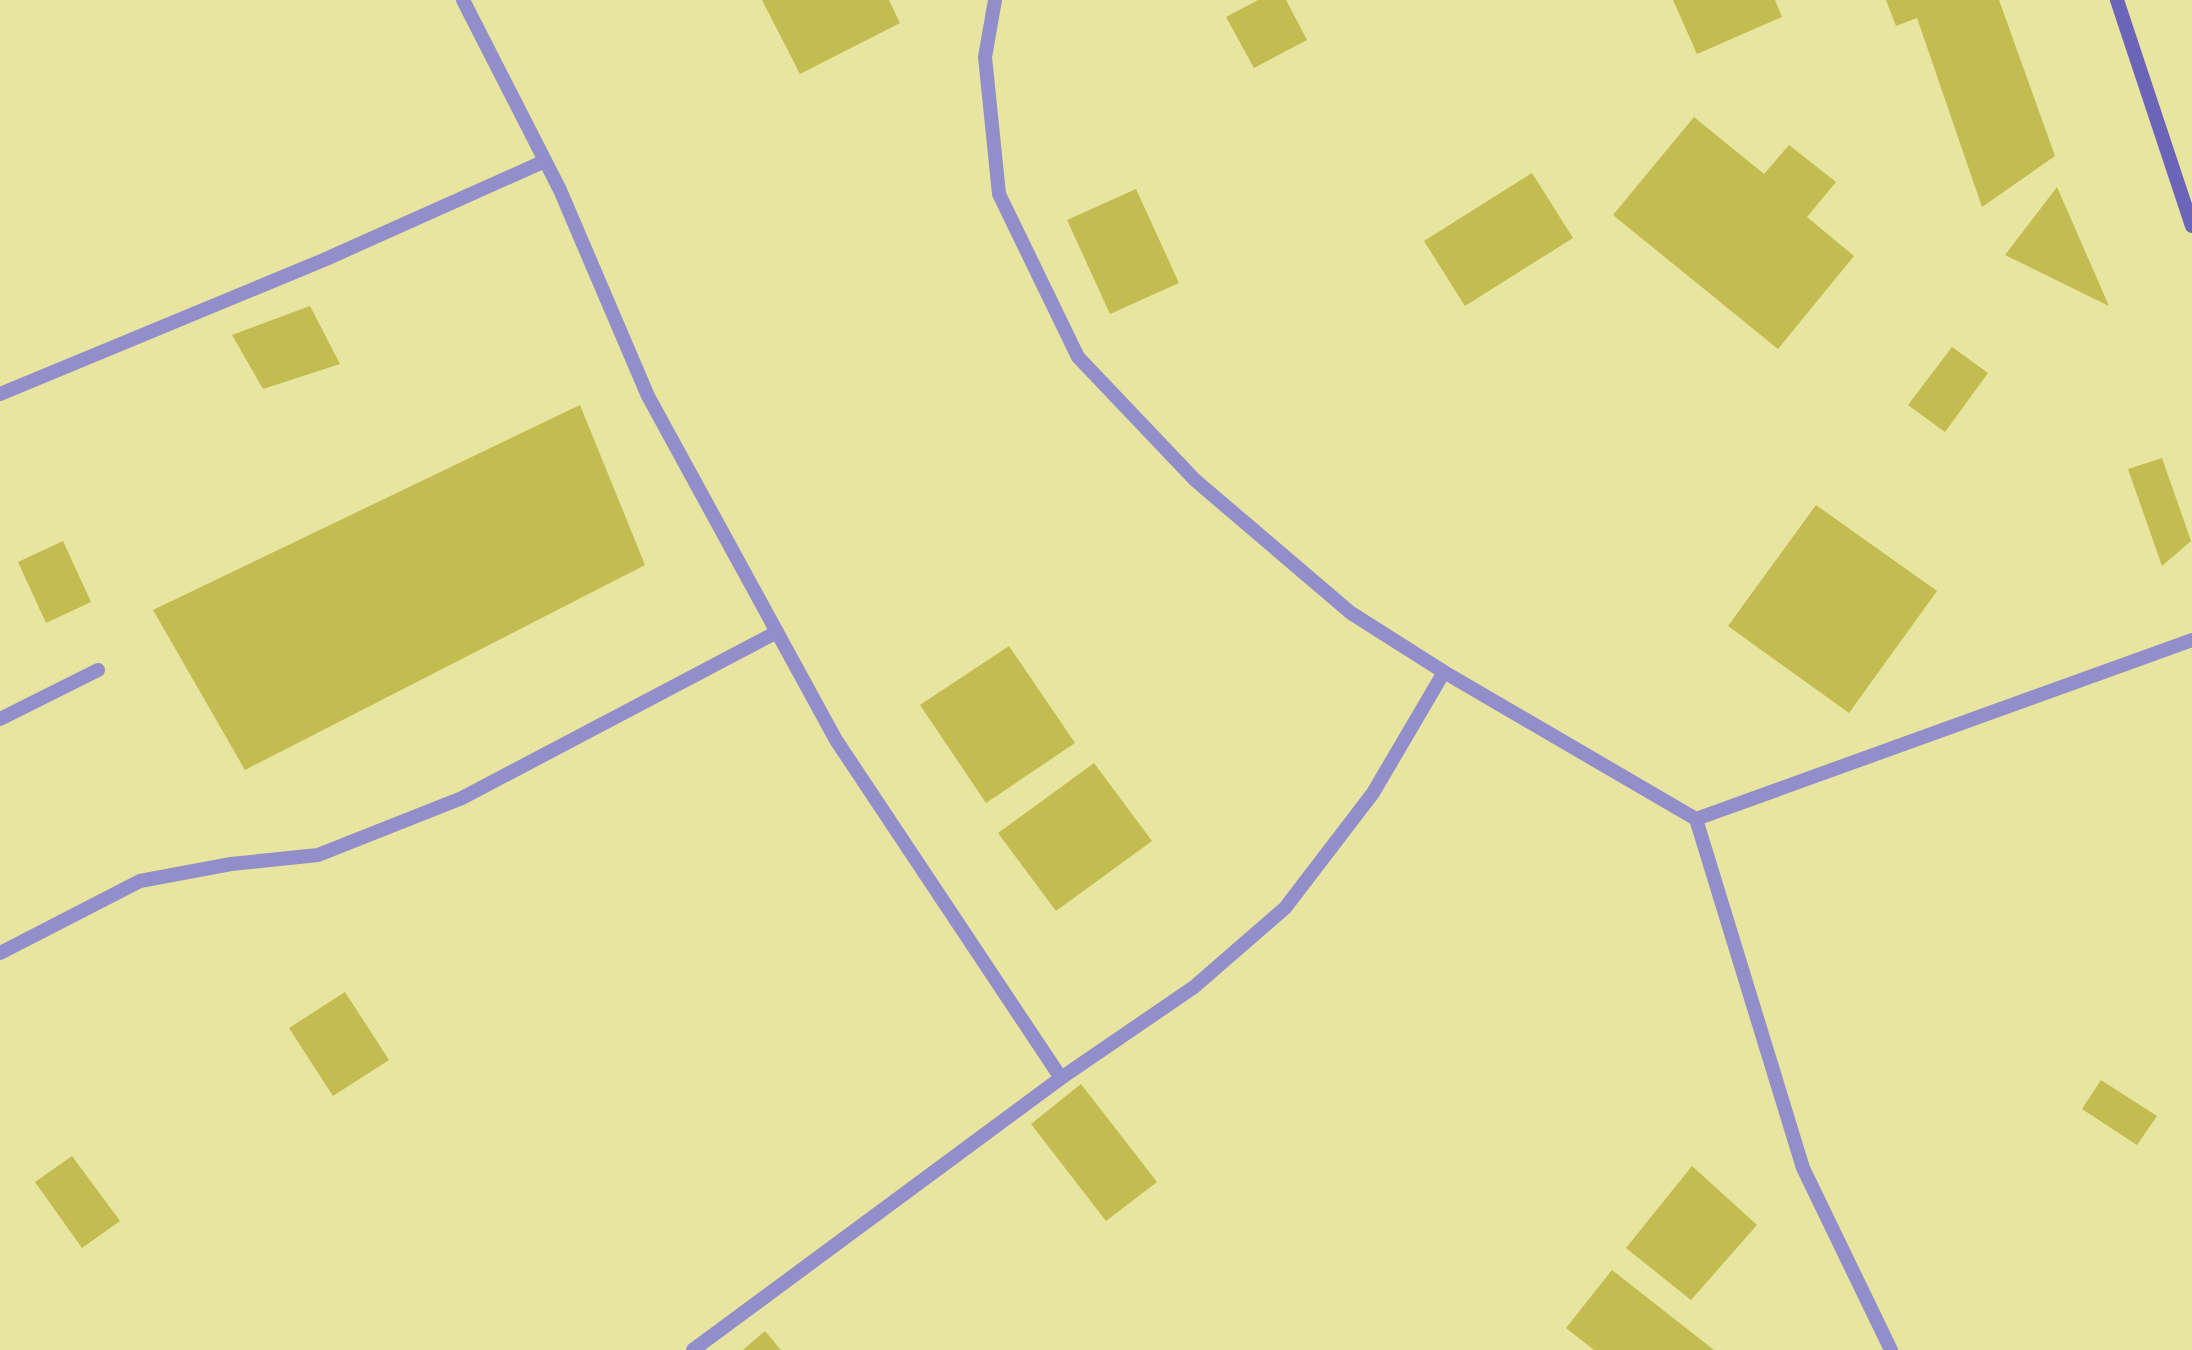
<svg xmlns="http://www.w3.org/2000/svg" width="2192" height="1350" viewBox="0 0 2192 1350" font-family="'Fira Sans',sans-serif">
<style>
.building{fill:#c3bc50}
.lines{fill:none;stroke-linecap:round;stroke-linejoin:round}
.minor{stroke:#918ec9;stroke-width:14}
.secondary{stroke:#6c64b9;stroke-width:14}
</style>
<rect width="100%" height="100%" fill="#e8e5a1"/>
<g class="building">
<polygon points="762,0 889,0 900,23 800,74"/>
<polygon points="1258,0 1286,0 1307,40 1254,68 1226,17"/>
<polygon points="1673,0 1775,0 1782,17 1697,54"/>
<polygon points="1886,0 1999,0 2055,156 1982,207 1917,18 1896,26"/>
<polygon points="1694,117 1764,174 1789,145 1836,182 1807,217 1854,256 1778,349 1613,215"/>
<polygon points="1532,173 1573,238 1465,306 1424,241"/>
<polygon points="2057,187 2109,306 2005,255"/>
<polygon points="1136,189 1179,283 1110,314 1067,220"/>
<polygon points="310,306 340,364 263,389 232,335"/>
<polygon points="1952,347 1988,373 1945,432 1908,405"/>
<polygon points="580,405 645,565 245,770 153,610"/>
<polygon points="2162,458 2191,541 2162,566 2128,469"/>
<polygon points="1816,505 1937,591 1849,713 1728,626"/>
<polygon points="63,541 91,602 46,623 18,562"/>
<polygon points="1009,646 1075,743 986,803 920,705"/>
<polygon points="1094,763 1152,841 1056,911 998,833"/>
<polygon points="345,992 389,1060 333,1096 289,1028"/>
<polygon points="2101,1080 2157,1116 2137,1145 2082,1109"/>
<polygon points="1081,1084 1157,1182 1106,1221 1031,1124"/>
<polygon points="72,1156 120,1221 82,1248 35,1182"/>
<polygon points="1692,1166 1757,1225 1691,1300 1626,1248"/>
<polygon points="1612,1270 1714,1350 1594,1350 1566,1328"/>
<polygon points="765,1331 781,1350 743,1350"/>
</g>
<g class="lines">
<g class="minor">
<polyline points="463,0 560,190 648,396 836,740 1061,1078"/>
<polyline points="995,0 985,57 999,194 1078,357 1195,480 1351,613 1444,672 1696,819 2192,640"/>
<polyline points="0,394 326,259 545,161"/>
<polyline points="0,719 98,670"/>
<polyline points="1696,819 1803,1168 1891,1350"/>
<polyline points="0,953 140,881 231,864 318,855 462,798 777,632"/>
<polyline points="693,1350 1061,1078 1194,987 1285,908 1373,793 1444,672"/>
</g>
<polyline class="secondary" points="2117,0 2192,226"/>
</g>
</svg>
